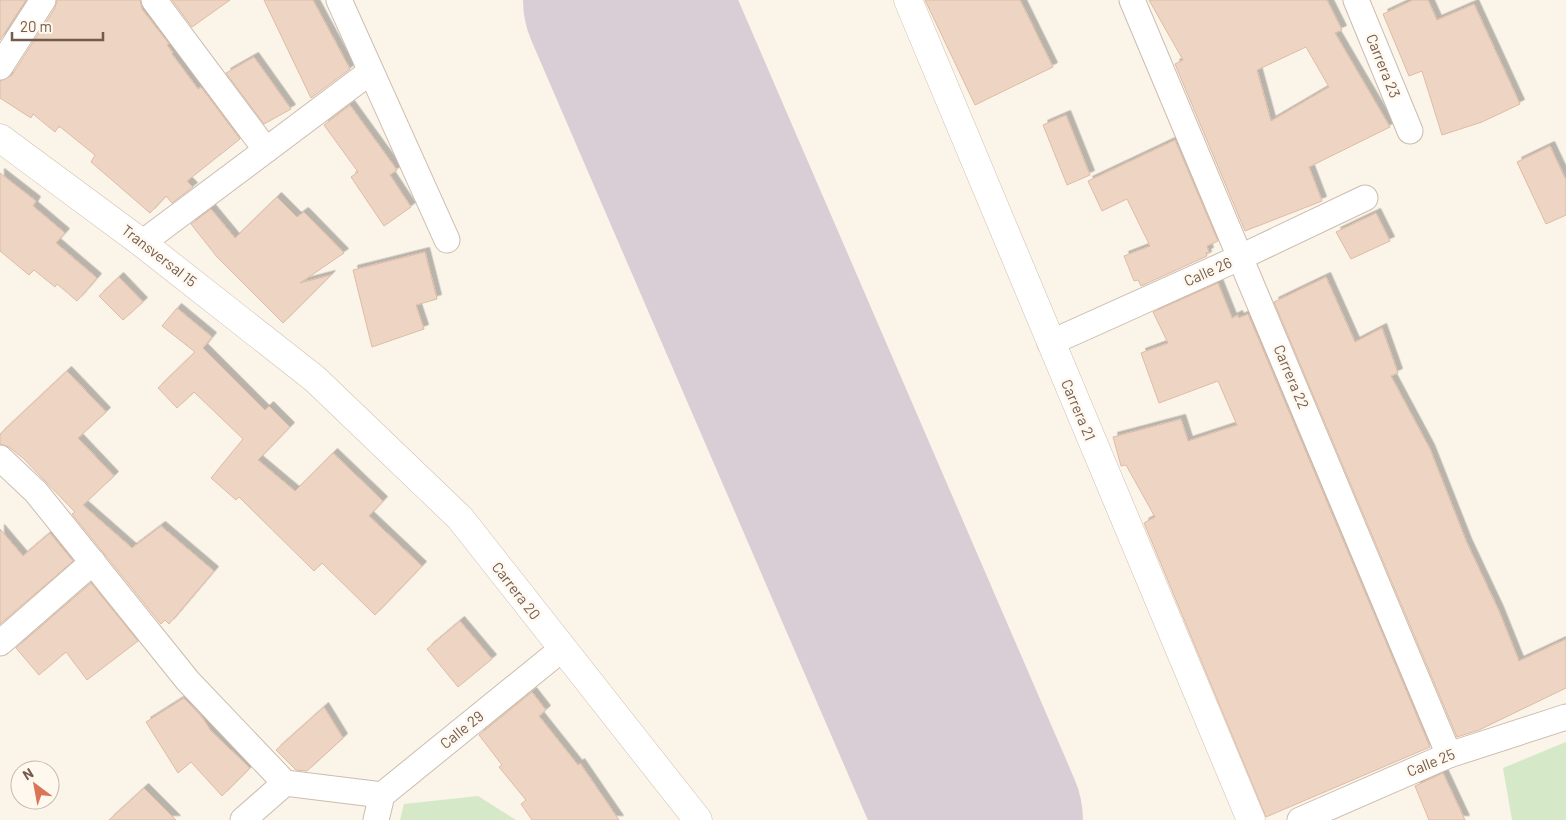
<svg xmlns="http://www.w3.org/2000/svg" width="1566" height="820" viewBox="0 0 1566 820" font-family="Barlow,sans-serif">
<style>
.green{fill:#d5e8c8}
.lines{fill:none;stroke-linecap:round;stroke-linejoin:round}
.runway{stroke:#d9ced6;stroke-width:206}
.building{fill:#eed4c2;stroke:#dfbba4;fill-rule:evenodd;filter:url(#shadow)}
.street-casing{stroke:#ccbcaf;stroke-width:27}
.secondary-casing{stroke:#d1beb0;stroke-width:29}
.street{stroke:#fff;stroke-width:25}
.secondary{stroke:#fff;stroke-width:28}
.labels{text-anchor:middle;stroke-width:5;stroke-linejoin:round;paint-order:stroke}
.street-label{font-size:15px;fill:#735b4e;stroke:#fef8ef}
</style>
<defs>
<filter id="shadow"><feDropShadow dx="4.5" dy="-4.5" stdDeviation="0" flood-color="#0004"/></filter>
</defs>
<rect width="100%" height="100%" fill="#fbf4e9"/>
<g class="green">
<polygon points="1566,742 1566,820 1512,820 1503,768"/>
<polygon points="478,796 516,820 400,820 404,804"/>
</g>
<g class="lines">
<polyline class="runway" points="626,0 980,820"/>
</g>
<g class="building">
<polygon points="0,0 26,0 0,40"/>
<polygon points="57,0 140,0 142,9 169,44 167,45 173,53 172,54 198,89 201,87 240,139 187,181 193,187 172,203 166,196 150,213 91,162 95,155 59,126 55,132 33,114 31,118 0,98 0,81 12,75 55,8"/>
<polygon points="172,0 230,0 192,27"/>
<polygon points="264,0 313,0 350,69 311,98"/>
<polygon points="925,0 1020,0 1053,67 975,105"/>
<path d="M1149 0H1327L1342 30 1335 33 1390 127 1309 167 1322 201 1245 231 1175 64 1183 60ZM1306 47 1329 87 1271 121 1257 70Z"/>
<polygon points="1413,0 1428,0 1437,20 1474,4 1520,104 1482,122 1442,135 1422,71 1409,76 1383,14"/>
<polygon points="254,57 291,109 264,124 226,73"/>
<polygon points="350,105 397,170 390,175 411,207 384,226 351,177 358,172 324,125"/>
<polygon points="1066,115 1090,175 1067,185 1043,125"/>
<polygon points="1175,140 1218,241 1207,246 1209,252 1206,253 1207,256 1141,286 1138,280 1134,281 1124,256 1150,246 1127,199 1102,211 1088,181"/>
<polygon points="1550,146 1566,180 1566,215 1546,224 1517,162"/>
<polygon points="0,173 36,201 33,206 65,233 56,243 97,278 77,301 57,284 55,287 34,270 29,275 0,251"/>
<polygon points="277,197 297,217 304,212 344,253 300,283 331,275 283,323 217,257 191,224 211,209 235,238"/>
<polygon points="1376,213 1390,241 1351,259 1336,232"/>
<polygon points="425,252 437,299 416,305 424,329 372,347 353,270"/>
<polygon points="119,277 143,302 123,320 99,296"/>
<polygon points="1326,277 1355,342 1382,328 1398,373 1391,376 1430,449 1467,543 1499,611 1519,661 1566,639 1566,688 1479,730 1457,737 1274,302"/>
<polygon points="1218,283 1232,318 1238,315 1239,318 1248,314 1430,747 1266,817 1144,523 1155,517 1126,465 1121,466 1113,437 1181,419 1188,441 1237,425 1218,381 1159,403 1141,353 1168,343 1153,312"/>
<polygon points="177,308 212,337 203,348 265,410 269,406 290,427 258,460 295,491 333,453 383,501 369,516 422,566 375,615 322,563 314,571 239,497 236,500 211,478 243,439 194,392 177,408 158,388 195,352 162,326"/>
<polygon points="67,371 106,412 78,438 114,476 83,505 132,548 161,526 214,571 169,624 165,620 161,624 72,514 75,512 46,482 24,459 9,447 0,444 0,434"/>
<polygon points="0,529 23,556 50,533 73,561 0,624"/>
<polygon points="91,583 138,641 87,680 66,652 39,675 16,648"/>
<polygon points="460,621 492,659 458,687 427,649"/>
<polygon points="532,692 546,710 539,716 578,765 580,763 619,820 532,820 521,804 526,800 499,767 502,765 479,735"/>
<polygon points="184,698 202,717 211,731 250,768 222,796 191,762 178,773 146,722"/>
<polygon points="324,707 343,738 307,771 296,770 276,750"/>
<polygon points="1443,773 1465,820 1429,820 1415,786"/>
<polygon points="144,788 176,820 109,820"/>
</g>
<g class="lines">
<defs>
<g id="street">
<polyline points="154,0 266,150"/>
<polyline points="339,0 447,240"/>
<polyline points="1132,0 1449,755"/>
<polyline points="1356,0 1410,131"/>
<polyline points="0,67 43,0"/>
<polyline points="142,243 370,72"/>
<polyline points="1050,343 1241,257 1365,198"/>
<polyline points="0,458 36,492 188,681 285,783"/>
<polyline points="0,643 93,562"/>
<polyline points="243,820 285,783 382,795"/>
<polyline points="376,820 382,795 562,649"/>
<polyline points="1300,820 1449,755 1566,717"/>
</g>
<g id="secondary">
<polyline points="908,0 1251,820"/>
<polyline points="0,138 142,243 315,379 460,518 698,820"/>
</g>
</defs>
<use href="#street" class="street-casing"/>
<use href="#secondary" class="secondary-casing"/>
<use href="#street" class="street"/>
<use href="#secondary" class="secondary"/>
</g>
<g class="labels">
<g class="street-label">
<text transform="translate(1383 66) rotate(68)" y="5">Carrera 23</text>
<text transform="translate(159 256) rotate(38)" y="5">Transversal 15</text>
<text transform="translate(1208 272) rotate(-24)" y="5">Calle 26</text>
<text transform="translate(1291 377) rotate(67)" y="5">Carrera 22</text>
<text transform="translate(1078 410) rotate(67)" y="5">Carrera 21</text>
<text transform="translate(516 591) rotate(52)" y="5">Carrera 20</text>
<text transform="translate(462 730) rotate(-39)" y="5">Calle 29</text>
<text transform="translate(1431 763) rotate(-22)" y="5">Calle 25</text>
</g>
</g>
<g transform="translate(35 785) rotate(328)"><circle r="24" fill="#fef8ef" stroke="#c6b9af"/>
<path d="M0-4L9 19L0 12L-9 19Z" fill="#da7558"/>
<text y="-8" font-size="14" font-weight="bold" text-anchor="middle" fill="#735b4e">N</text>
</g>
<path d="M12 32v8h91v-8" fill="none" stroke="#735b4e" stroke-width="2.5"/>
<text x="20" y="32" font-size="15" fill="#735b4e" stroke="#fef8ef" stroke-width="4" paint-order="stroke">20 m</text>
</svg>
